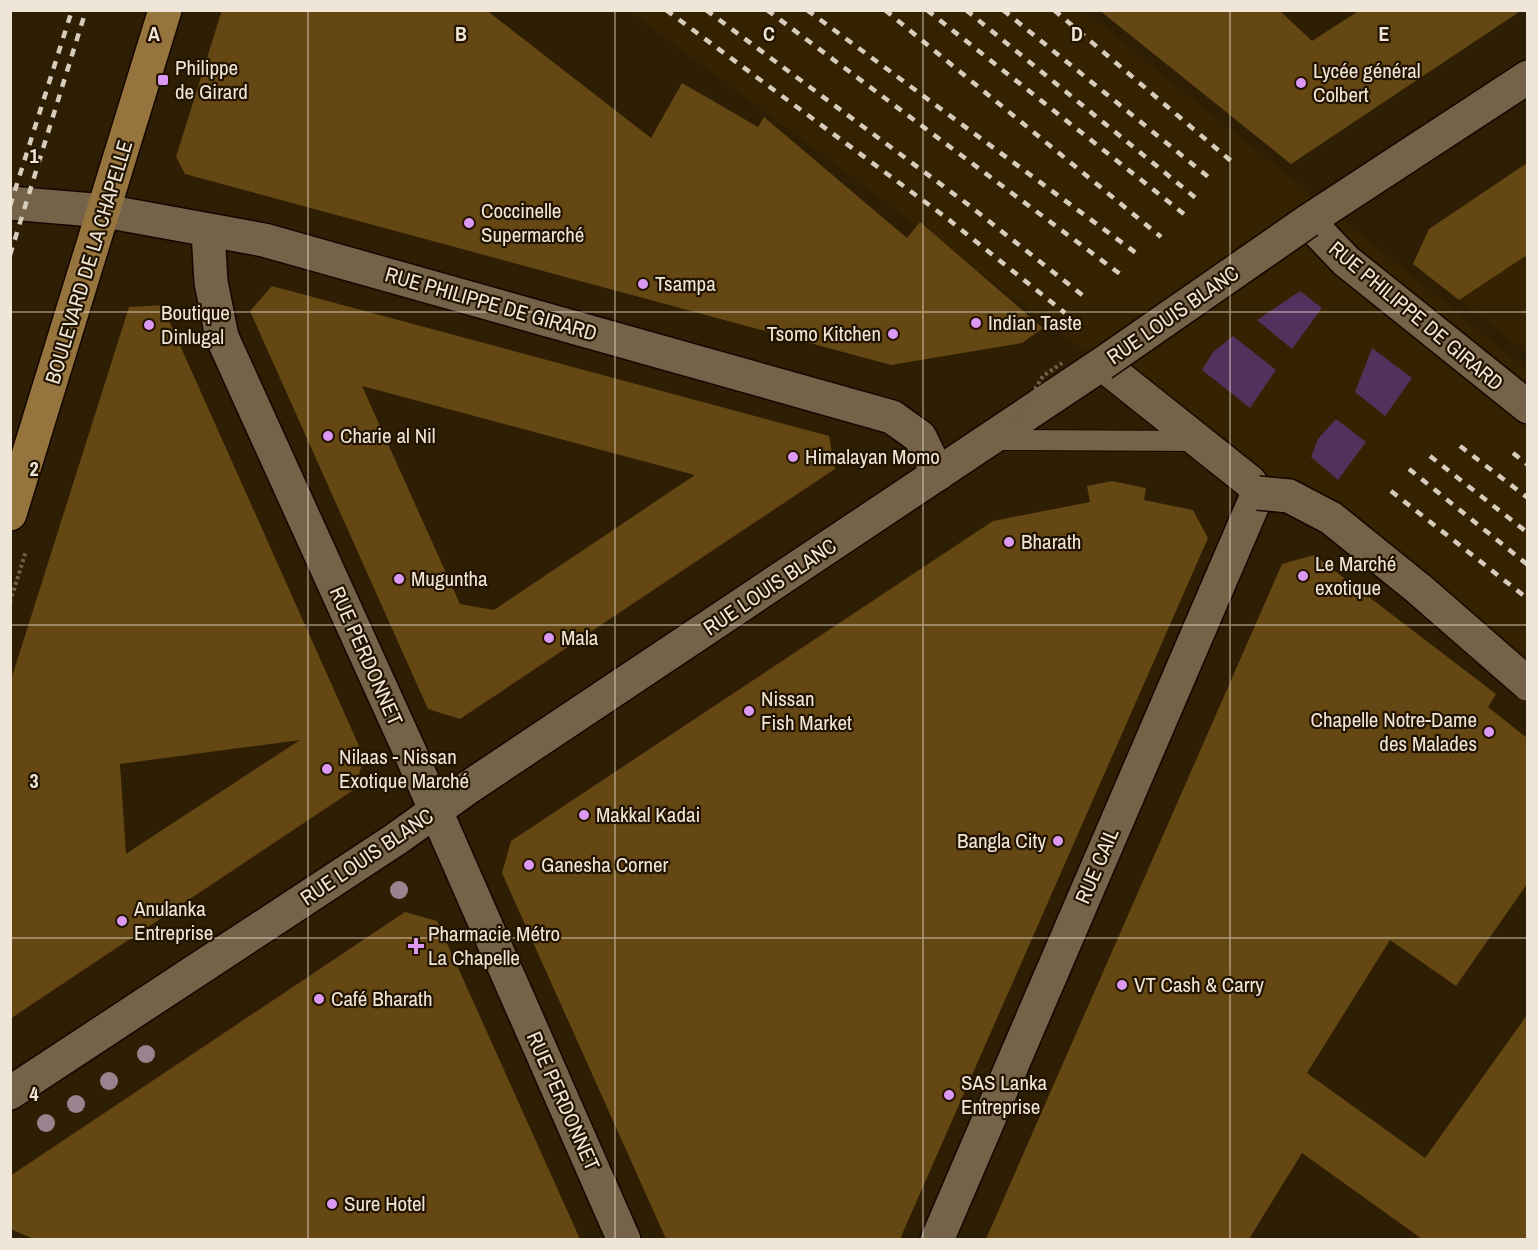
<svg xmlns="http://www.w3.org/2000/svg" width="1538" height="1250" viewBox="0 0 1538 1250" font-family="'Archivo Narrow',sans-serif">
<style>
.built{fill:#352201}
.green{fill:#52315d}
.building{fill:#644712;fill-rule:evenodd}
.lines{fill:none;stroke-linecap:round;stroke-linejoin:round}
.lane-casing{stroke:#150700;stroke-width:22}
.street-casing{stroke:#150700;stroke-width:36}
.primary-casing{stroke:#150700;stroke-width:36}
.path{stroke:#6f624b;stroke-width:4;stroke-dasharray:3 3;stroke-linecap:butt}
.lane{stroke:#746348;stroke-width:20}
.street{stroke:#746348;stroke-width:33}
.primary{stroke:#96743d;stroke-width:33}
.rail{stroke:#d7cdbc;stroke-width:4.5;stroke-dasharray:8 8;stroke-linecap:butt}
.street-bridge-casing{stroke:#150700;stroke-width:36;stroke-linecap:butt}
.path-bridge{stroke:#6f624b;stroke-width:4;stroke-dasharray:3 3;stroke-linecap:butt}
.street-bridge{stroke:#746348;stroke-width:33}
.tree{fill:#9a838e}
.grid{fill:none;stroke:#f0e6d7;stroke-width:1.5;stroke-opacity:0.55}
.poi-dot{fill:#dc99f4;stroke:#231400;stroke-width:2}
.labels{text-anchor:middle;stroke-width:4.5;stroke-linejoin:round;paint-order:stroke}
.poi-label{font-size:21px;fill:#f0e6d7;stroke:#231400;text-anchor:start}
.street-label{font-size:21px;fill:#f0e6d7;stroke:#231400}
.grid-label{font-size:20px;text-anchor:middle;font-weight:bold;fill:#f0e6d7;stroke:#231400;stroke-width:4.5;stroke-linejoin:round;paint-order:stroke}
</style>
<rect width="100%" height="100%" fill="#2d1e04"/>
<g class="built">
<polygon points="629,11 1085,11 1527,369 1527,681"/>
<polygon points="1527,163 1527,354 1413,264 1429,229"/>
</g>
<g class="green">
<polygon points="1300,291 1322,308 1292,349 1257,320"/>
<polygon points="1233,336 1276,370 1250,408 1202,370 1213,352"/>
<polygon points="1372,348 1412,378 1385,416 1355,392"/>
<polygon points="1336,419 1366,442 1338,480 1311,457 1318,439"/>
</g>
<g class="building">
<polygon points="222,10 486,10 651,138 682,83 758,127 764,117 907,238 920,222 1043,328 1022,343 891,365 185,174 176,157"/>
<polygon points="1099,10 1279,10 1312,41 1360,10 1522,10 1291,164"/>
<polygon points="1527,163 1527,255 1459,300 1413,264 1429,229"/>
<path d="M272 286 829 436 835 469 460 719 428 709 250 311ZM362 386 695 475 494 610 460 604Z"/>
<path d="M162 305 364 757 355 789 10 1019V683L129 307ZM300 740 150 838 126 854 120 764Z"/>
<polygon points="1112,481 1146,488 1144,500 1193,510 1208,538 900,1239 666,1239 502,873 511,841 993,521 1090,502 1087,486"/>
<polygon points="1314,555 1496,694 1488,707 1527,738 1527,884 1456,986 1390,940 1307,1073 1425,1158 1527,1015 1527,1239 1422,1239 1302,1153 1249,1239 986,1239 1282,564"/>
<polygon points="405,912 437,921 580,1239 34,1239 10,1229 10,1176"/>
</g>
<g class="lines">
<defs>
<polyline id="lane" points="993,440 1197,441"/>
<g id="street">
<polyline points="1528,77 1308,221 1346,261 1528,407"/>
<polyline points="10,203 105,211 264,240 892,417 920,437 938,474"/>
<polyline points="208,231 211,282 222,337 410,752 624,1240"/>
<polyline points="10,1093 396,839 466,789 1102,364 1250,482 1258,493 937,1240"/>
</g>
<polyline id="primary" points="10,514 165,10"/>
</defs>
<use href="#lane" class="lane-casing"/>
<use href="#street" class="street-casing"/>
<use href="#primary" class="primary-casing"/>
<polyline class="path" points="10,602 26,551"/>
<use href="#lane" class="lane"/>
<use href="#street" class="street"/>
<use href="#primary" class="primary"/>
<g class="rail">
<polyline points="666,10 948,219 1065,313"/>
<polyline points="706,10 966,203 1086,298"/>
<polyline points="767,10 1120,274"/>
<polyline points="807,10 1140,256"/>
<polyline points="885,10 1161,237"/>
<polyline points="927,10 1184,214"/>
<polyline points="966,10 1197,199"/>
<polyline points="1003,10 1212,180"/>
<polyline points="1054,10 1231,161"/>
<polyline points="10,206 72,10"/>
<polyline points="10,255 86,10"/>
<polyline points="1460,446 1528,498"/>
<polyline points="1513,453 1528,465"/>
<polyline points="1430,456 1528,533"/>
<polyline points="1409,469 1528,565"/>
<polyline points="1391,491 1528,599"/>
</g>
<defs>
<g id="street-bridge">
<polyline points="1102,364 1308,221"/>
<polyline points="1258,493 1289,496 1331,518 1419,589 1528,684"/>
</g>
</defs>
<use href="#street-bridge" class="street-bridge-casing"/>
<polyline class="path-bridge" points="1013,425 1043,376 1062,363"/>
<use href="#street-bridge" class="street-bridge"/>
</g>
<g class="tree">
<circle cx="399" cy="890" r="9"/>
<circle cx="146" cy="1054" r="9"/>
<circle cx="109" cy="1081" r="9"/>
<circle cx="76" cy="1104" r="9"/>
<circle cx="46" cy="1123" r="9"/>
</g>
<path class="grid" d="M308 10V1240M615 10V1240M923 10V1240M1230 10V1240M10 312H1528M10 625H1528M10 938H1528"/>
<g class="poi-dot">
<rect x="157" y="74" width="12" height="12" rx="3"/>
<circle cx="1301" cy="83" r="6"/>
<circle cx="469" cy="223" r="6"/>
<circle cx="643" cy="284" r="6"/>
<circle cx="976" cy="323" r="6"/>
<circle cx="149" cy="325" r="6"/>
<circle cx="893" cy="334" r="6"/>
<circle cx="328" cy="436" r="6"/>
<circle cx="793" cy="457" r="6"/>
<circle cx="1009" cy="542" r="6"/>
<circle cx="1303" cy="576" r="6"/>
<circle cx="399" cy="579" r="6"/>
<circle cx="549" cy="638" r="6"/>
<circle cx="749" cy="711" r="6"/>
<circle cx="1489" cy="732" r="6"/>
<circle cx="327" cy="769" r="6"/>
<circle cx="584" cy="815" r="6"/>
<circle cx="1058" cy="841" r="6"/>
<circle cx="529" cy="865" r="6"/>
<circle cx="122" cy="921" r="6"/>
<path d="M413 937h6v6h6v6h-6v6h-6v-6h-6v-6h6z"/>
<circle cx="1122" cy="985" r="6"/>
<circle cx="319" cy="999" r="6"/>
<circle cx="949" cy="1095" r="6"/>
<circle cx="332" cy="1204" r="6"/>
</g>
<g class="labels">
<g class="poi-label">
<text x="175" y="75">Philippe<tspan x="175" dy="24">de Girard</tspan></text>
<text x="1313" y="78">Lycée général<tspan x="1313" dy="24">Colbert</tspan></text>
<text x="481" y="218">Coccinelle<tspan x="481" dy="24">Supermarché</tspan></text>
<text x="655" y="291">Tsampa</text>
<text x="161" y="320">Boutique<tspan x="161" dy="24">Dinlugal</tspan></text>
<text x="988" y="330">Indian Taste</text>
<text x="881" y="341" text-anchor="end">Tsomo Kitchen</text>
<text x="340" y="443">Charie al Nil</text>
<text x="805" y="464">Himalayan Momo</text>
<text x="1021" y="549">Bharath</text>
<text x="1315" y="571">Le Marché<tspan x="1315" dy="24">exotique</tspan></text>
<text x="411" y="586">Muguntha</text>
<text x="561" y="645">Mala</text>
<text x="761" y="706">Nissan<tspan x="761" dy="24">Fish Market</tspan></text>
<text x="1477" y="727" text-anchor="end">Chapelle Notre-Dame<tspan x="1477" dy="24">des Malades</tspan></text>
<text x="339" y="764">Nilaas - Nissan<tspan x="339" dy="24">Exotique Marché</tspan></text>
<text x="596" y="822">Makkal Kadai</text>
<text x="1046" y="848" text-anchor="end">Bangla City</text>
<text x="541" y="872">Ganesha Corner</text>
<text x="134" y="916">Anulanka<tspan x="134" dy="24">Entreprise</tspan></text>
<text x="428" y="941">Pharmacie Métro<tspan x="428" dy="24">La Chapelle</tspan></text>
<text x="1134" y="992">VT Cash &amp; Carry</text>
<text x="331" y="1006">Café Bharath</text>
<text x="961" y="1090">SAS Lanka<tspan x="961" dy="24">Entreprise</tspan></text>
<text x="344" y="1211">Sure Hotel</text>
</g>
<g class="street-label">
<text transform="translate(89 262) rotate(-73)" y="7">BOULEVARD DE LA CHAPELLE</text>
<text transform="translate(491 304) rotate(16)" y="7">RUE PHILIPPE DE GIRARD</text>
<text transform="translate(1173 315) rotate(-35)" y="7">RUE LOUIS BLANC</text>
<text transform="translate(1416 316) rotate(40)" y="7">RUE PHILIPPE DE GIRARD</text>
<text transform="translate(770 587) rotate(-34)" y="7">RUE LOUIS BLANC</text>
<text transform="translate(366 656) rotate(66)" y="7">RUE PERDONNET</text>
<text transform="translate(367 857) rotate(-34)" y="7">RUE LOUIS BLANC</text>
<text transform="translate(1097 866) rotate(-67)" y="7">RUE CAIL</text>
<text transform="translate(563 1101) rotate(66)" y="7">RUE PERDONNET</text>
</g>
</g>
<g class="grid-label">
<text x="154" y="41">A</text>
<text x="461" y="41">B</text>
<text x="769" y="41">C</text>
<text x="1077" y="41">D</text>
<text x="1384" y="41">E</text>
<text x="34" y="163">1</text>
<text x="34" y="476">2</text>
<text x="34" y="788">3</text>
<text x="34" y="1101">4</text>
</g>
<rect width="1538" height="1250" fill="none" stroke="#f0e6d7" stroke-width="24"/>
</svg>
